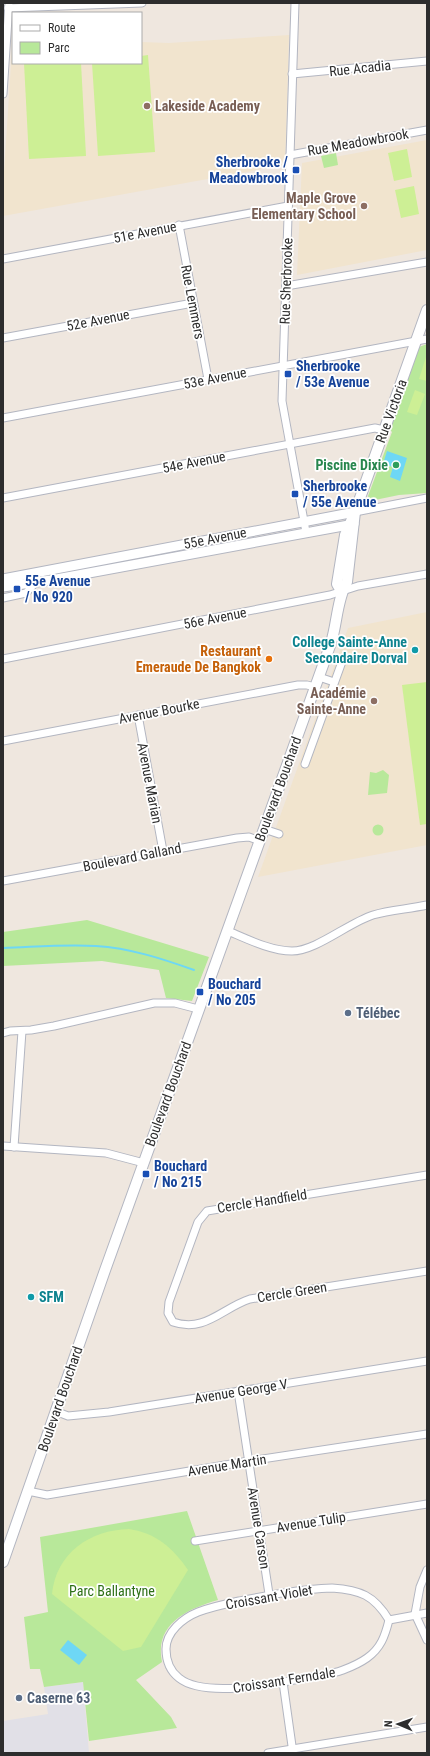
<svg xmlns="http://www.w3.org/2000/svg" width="430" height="1756" viewBox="0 0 430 1756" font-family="'Roboto Condensed',sans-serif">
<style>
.industrial{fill:#e1e0e7}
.education{fill:#f1e4ce}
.green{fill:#b8e89a}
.pitch{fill:#cdef95}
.water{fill:#6ed7f5}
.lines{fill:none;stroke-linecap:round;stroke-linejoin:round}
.stream{stroke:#6ed7f5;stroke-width:2}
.minor-casing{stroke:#b3b6c1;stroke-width:9}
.tertiary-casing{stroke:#b3b6c1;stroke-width:11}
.secondary-casing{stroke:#b3b6c1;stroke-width:12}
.minor{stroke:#fff;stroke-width:7}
.tertiary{stroke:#fff;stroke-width:9}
.secondary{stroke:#fff;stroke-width:10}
.education-dot{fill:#8d6e63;stroke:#fff;stroke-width:1.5}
.transit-dot{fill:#1a4fb4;stroke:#fff;stroke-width:1.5}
.leisure-dot{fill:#2e9e5b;stroke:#fff;stroke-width:1.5}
.culture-dot{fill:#0f9aa8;stroke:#fff;stroke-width:1.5}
.food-dot{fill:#e8710a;stroke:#fff;stroke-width:1.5}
.service-dot{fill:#5c6f8a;stroke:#fff;stroke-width:1.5}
.labels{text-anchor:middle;stroke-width:3.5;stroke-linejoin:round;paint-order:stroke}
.street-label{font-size:14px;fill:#2d2d2d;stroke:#fff}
.education-label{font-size:14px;font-weight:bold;fill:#785e54;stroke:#fff;text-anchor:end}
.transit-label{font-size:14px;font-weight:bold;fill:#164399;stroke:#fff;text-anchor:start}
.leisure-label{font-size:14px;font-weight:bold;fill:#27864d;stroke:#fff;text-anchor:end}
.culture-label{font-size:14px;font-weight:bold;fill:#0d838f;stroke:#fff;text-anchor:end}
.food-label{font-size:14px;font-weight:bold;fill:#c56008;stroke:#fff;text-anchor:end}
.service-label{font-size:14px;font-weight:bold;fill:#4e5e75;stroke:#fff;text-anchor:start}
.park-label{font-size:14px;fill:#2e7017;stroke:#fff}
</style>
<rect width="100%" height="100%" fill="#efe7df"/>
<polygon class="industrial" points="83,1682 89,1753 3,1753 3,1721 48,1714 44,1687"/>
<g class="education">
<polygon points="289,35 285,165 3,216 3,188 12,48 13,63 141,63 141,42 169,43"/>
<polygon points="427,140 427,250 297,275 302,163"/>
<polygon points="427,612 427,845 258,877 348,628"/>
</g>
<g class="green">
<polygon points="336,153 338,165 324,168 321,156"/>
<polygon points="427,344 427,493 399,495 370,501 368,496 392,432 390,430 419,347"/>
<polygon points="383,770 389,775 387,793 368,795 370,772 376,773"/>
<circle cx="378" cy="830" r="5.5"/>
<polygon points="87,920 209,957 192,1001 166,998 159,970 102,961 3,966 3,932"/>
<path d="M187 1511 218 1600C187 1609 154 1624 162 1662L136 1680 171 1717 177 1728 89 1741 83 1682 44 1687 40 1669H30L24 1617 48 1612 40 1537Z"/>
</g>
<g class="pitch">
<polygon points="148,55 155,152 98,156 92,63 141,63 141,56"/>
<polygon points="24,63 81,63 86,156 29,159"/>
<polygon points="407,149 412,177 394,181 388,153"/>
<polygon points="414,186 419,214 401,218 395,190"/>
<polygon points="426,357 427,357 427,381 419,379"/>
<polygon points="415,390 425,394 417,415 407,412"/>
<polygon points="427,682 427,824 420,825 402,685"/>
<path d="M129 1529C156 1533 173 1548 188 1570L141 1647 123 1651 52 1594C56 1553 90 1530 129 1529Z"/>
</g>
<g class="water">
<polygon points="387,451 407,458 400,481 390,477 393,467 383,464"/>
<polygon points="68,1640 87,1655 79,1665 60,1650"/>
</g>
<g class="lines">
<path class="stream" d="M3 948C34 947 65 944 96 946 130 948 163 959 194 970"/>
<defs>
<g id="minor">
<polyline points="295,3 282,401 306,532"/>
<polyline points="8,8 142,3"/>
<polyline points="292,74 427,61"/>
<polyline points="3,94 9,3"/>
<polyline points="290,155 427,130"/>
<polyline points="179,225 208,379"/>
<polyline points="3,259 288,206"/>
<polyline points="286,286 427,262"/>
<polyline points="3,338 193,303"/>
<polyline points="3,418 427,339"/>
<polyline points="3,498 375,428 384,430"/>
<polyline points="355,512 427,498"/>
<polyline points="3,598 26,593 36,582"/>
<polyline points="3,659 330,595 358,586 427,574"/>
<polyline points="319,677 334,682"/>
<polyline points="138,715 163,851"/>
<polyline points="3,741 298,685 307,685 315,687"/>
<polyline points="305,764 343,659"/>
<polyline points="264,829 279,834"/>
<polyline points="3,881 237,838 249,837 260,841"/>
<path d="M228 931C247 939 271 951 292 951 316 951 348 923 373 915 390 910 409 909 427 905"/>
<polyline points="3,1033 10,1031 31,1030 54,1026 154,1003 175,1003 198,1009"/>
<polyline points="3,1146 106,1153 144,1163"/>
<polyline points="14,1147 22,1031"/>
<path d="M427 1175 207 1211 198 1222 169 1302 168 1313 173 1322C205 1333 222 1308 250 1299L427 1271"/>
<polyline points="238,1391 269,1594"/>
<polyline points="55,1411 68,1416 109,1412 427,1361"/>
<polyline points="28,1491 47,1495 249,1461 427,1434"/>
<polyline points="195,1541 427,1504"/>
<polyline points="427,1570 420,1587 415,1614 427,1640"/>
<path d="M332 1588C360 1590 374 1595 389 1620 385 1636 381 1648 367 1658 360 1663 351 1667 343 1670 333 1674 321 1675 310 1677 279 1683 205 1699 179 1678 170 1671 166 1660 166 1649 166 1632 183 1618 198 1612 211 1607 225 1604 239 1601 270 1595 300 1589 332 1588Z"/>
<polyline points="389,1620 427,1613"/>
<polyline points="283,1682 293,1753"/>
<polyline points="268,1753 427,1727"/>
</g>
<g id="tertiary">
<polyline points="3,579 355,512"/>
<polyline points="3,587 51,580 354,524"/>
</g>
<g id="secondary">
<polyline points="341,591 337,584 345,535 355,512 427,310"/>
<path d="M3 1562 104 1273 331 643C337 624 337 599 347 582L355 512"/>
</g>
</defs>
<use href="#minor" class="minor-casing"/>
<use href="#tertiary" class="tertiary-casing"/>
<use href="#secondary" class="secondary-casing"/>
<use href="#minor" class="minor"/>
<use href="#tertiary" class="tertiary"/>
<use href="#secondary" class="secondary"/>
</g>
<g class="education-dot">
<circle cx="147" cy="106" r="4"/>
<circle cx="364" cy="206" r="4"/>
<circle cx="374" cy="701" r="4"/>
</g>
<g class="transit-dot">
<rect x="292" y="166" width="8" height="8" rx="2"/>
<rect x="284" y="370" width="8" height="8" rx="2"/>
<rect x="291" y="490" width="8" height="8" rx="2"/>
<rect x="13" y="585" width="8" height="8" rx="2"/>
<rect x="196" y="988" width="8" height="8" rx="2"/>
<rect x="142" y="1170" width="8" height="8" rx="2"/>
</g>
<circle class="leisure-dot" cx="396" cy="465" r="4"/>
<g class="culture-dot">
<circle cx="415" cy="650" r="4"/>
<circle cx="31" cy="1297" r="4"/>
</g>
<circle class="food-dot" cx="269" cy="659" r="4"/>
<g class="service-dot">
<circle cx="348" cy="1013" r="4"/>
<circle cx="19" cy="1698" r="4"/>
</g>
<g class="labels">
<g class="street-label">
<text transform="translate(360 68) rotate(-6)" y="5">Rue Acadia</text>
<text transform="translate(358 142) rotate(-10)" y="5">Rue Meadowbrook</text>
<text transform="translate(145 232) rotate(-11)" y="5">51e Avenue</text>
<text transform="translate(286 281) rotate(-88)" y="5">Rue Sherbrooke</text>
<text transform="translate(193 302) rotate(79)" y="5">Rue Lemmers</text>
<text transform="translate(98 320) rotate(-11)" y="5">52e Avenue</text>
<text transform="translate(215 378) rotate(-11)" y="5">53e Avenue</text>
<text transform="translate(391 411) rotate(-70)" y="5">Rue Victoria</text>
<text transform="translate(194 462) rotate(-11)" y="5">54e Avenue</text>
<text transform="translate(215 538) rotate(-11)" y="5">55e Avenue</text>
<text transform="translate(215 618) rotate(-11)" y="5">56e Avenue</text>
<text transform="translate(159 711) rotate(-11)" y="5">Avenue Bourke</text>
<text transform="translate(150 783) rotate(79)" y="5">Avenue Marian</text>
<text transform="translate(278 789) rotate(-70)" y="5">Boulevard Bouchard</text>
<text transform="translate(132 857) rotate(-11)" y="5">Boulevard Galland</text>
<text transform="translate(168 1094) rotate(-70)" y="5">Boulevard Bouchard</text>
<text transform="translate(262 1201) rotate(-9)" y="5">Cercle Handfield</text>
<text transform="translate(292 1292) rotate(-9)" y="5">Cercle Green</text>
<text transform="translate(241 1391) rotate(-9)" y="5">Avenue George V</text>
<text transform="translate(60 1399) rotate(-71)" y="5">Boulevard Bouchard</text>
<text transform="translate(227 1465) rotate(-9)" y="5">Avenue Martin</text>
<text transform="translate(311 1522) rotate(-9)" y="5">Avenue Tulip</text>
<text transform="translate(259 1528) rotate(81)" y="5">Avenue Carson</text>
<text transform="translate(269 1597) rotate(-10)" y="5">Croissant Violet</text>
<text transform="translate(284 1680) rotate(-9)" y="5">Croissant Ferndale</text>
</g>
<g class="education-label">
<text x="155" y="111" text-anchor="start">Lakeside Academy</text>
<text x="356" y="203">Maple Grove<tspan x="356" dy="16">Elementary School</tspan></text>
<text x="366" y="698">Académie<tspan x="366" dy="16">Sainte-Anne</tspan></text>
</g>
<g class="transit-label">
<text x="288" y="167" text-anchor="end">Sherbrooke /<tspan x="288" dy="16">Meadowbrook</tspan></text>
<text x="296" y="371">Sherbrooke<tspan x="296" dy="16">/ 53e Avenue</tspan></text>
<text x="303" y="491">Sherbrooke<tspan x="303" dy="16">/ 55e Avenue</tspan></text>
<text x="25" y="586">55e Avenue<tspan x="25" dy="16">/ No 920</tspan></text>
<text x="208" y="989">Bouchard<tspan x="208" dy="16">/ No 205</tspan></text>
<text x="154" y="1171">Bouchard<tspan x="154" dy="16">/ No 215</tspan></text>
</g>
<g class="leisure-label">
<text x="388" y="470">Piscine Dixie</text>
</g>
<g class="culture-label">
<text x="407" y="647">College Sainte-Anne<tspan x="407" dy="16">Secondaire Dorval</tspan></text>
<text x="39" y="1302" text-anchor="start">SFM</text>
</g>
<g class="food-label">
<text x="261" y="656">Restaurant<tspan x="261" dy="16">Emeraude De Bangkok</tspan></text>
</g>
<g class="service-label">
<text x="356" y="1018">Télébec</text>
<text x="27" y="1703">Caserne 63</text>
</g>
<g class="park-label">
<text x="112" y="1596">Parc Ballantyne</text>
</g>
</g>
<rect width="430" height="1756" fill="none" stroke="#2d2d2d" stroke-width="8"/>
<rect x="12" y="12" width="130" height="52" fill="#ffffff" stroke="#ababab"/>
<rect x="20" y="25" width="20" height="6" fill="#ffffff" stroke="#ababab"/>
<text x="48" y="32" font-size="12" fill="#2d2d2d">Route</text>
<rect x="20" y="42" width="20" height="12" fill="#b8e89a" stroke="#ababab"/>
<text x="48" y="52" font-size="12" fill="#2d2d2d">Parc</text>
<g transform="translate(398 1724) rotate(272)" stroke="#ffffff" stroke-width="3" paint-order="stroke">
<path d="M0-3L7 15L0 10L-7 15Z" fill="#2d2d2d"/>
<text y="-6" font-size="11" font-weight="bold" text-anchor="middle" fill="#2d2d2d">N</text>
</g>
</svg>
